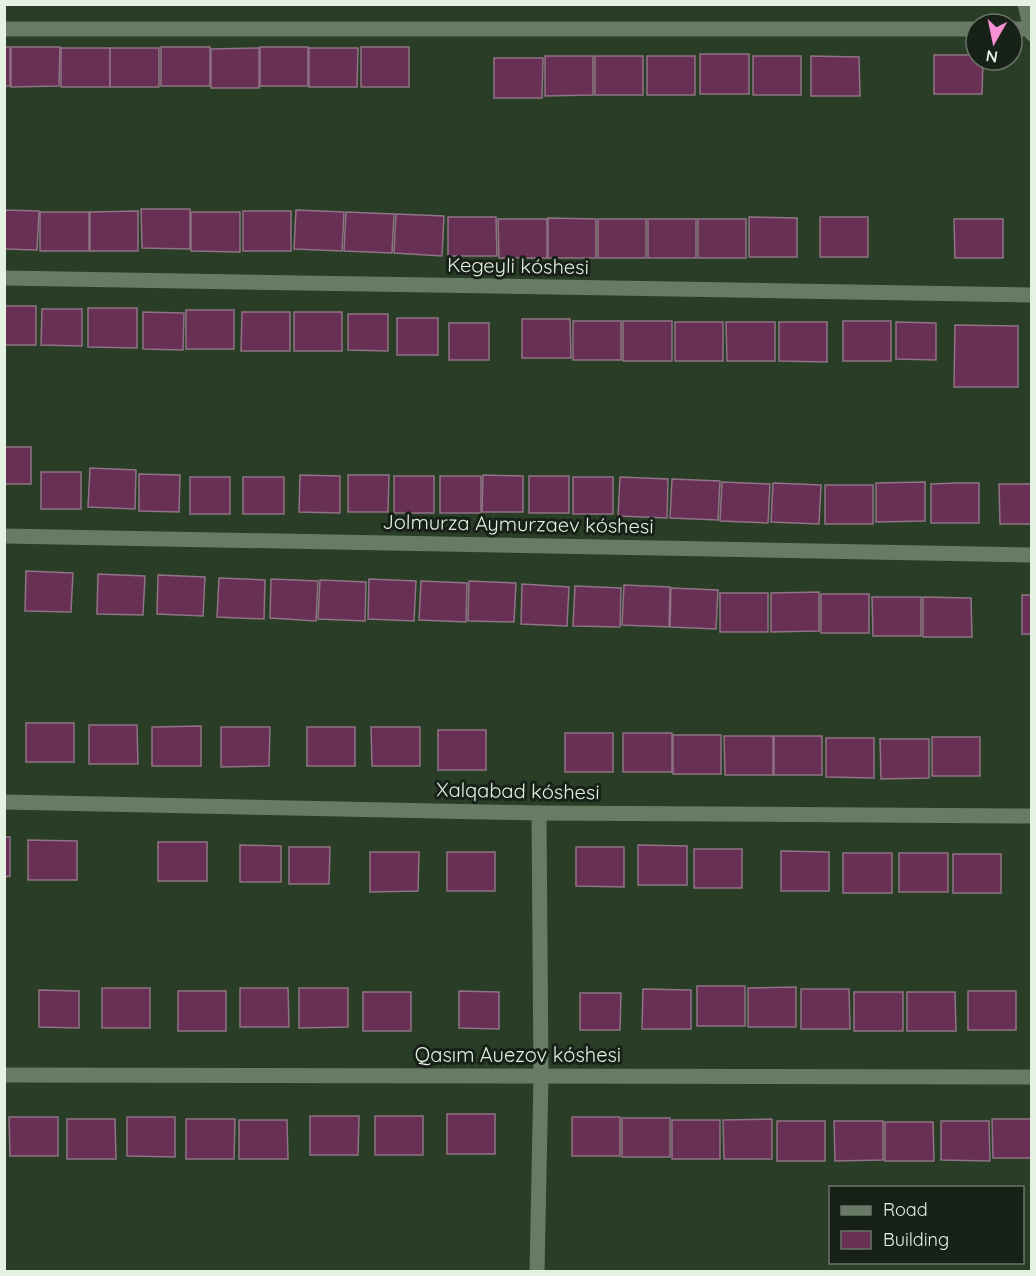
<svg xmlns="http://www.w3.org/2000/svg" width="1036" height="1276" viewBox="0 0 1036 1276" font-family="Quicksand,sans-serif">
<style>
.building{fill:#683055;stroke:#907385;stroke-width:1.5}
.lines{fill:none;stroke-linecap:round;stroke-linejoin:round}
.minor{stroke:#687c65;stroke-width:15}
.labels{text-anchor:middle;stroke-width:6;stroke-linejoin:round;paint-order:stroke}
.street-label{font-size:20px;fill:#e5f1e3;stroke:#182117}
</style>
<rect width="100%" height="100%" fill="#293d27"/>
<g class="building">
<rect x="4" y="47" width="6" height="39"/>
<polygon points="11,47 60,47 59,86 11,87"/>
<rect x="161" y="47" width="49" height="39"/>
<rect x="260" y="47" width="48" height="39"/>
<rect x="361" y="47" width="48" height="40"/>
<rect x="61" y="48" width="49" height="39"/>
<rect x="110" y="48" width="49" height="39"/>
<polygon points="259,48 259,88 211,88 211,49"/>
<polygon points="309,48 358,48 357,87 309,87"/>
<rect x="700" y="54" width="49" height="40"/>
<polygon points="934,55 976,55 976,60 983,60 982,94 934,94"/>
<polygon points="545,56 593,56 593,95 545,96"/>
<rect x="595" y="56" width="48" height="39"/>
<rect x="647" y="56" width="48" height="39"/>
<rect x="753" y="56" width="48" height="39"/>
<polygon points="811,56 859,57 860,96 811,96"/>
<polygon points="494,58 543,58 542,98 494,98"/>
<polygon points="141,209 190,209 190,249 142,248"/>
<polygon points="4,210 39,211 37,250 4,249"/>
<polygon points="296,210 344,212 342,251 294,249"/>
<polygon points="138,211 138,251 90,251 90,212"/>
<rect x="243" y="211" width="48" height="40"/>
<rect x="40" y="212" width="49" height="39"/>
<polygon points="191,212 240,212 240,252 191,251"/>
<polygon points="346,212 394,214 392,253 344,251"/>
<polygon points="396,214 444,216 442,256 394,253"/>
<polygon points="448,217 496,217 497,256 448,256"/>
<polygon points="749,217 797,218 797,257 749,257"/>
<rect x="820" y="217" width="48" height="40"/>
<polygon points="548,218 596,219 596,258 548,258"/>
<polygon points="498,219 547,219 547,258 499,258"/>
<rect x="598" y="219" width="48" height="39"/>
<rect x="648" y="219" width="48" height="39"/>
<rect x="698" y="219" width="48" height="39"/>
<polygon points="954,219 1003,219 1003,258 955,258"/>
<rect x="4" y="306" width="32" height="39"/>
<polygon points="88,308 137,308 137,348 88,347"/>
<polygon points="42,309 82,309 82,346 41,345"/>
<rect x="186" y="310" width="48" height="39"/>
<polygon points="143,312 184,313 183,350 143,349"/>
<polygon points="242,312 290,312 290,351 241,351"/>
<rect x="294" y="312" width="48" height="39"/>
<polygon points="348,314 388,314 388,351 348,350"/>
<rect x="397" y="318" width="41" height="37"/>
<polygon points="522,319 570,319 571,358 522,358"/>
<rect x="573" y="321" width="48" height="39"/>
<rect x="623" y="321" width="49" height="40"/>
<rect x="843" y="321" width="48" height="40"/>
<rect x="675" y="322" width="48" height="39"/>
<polygon points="726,322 775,322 775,361 727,361"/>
<polygon points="779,322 827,322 827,362 779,361"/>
<polygon points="896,322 936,323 936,360 896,359"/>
<rect x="449" y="323" width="40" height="37"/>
<polygon points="955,325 1018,326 1018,387 954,387"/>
<rect x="4" y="447" width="27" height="37"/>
<polygon points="90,468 136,470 135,509 88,507"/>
<rect x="41" y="472" width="40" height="37"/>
<polygon points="139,474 180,475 179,512 139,511"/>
<polygon points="300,475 340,476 340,513 299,512"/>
<polygon points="348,475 389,475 388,512 348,512"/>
<polygon points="483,475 523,476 523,512 482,512"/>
<rect x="394" y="476" width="40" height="37"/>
<rect x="440" y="476" width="41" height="37"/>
<rect x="529" y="476" width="40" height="37"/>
<rect x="190" y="477" width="40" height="37"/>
<rect x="243" y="477" width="41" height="37"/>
<rect x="573" y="477" width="40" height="37"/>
<polygon points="620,477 668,479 667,518 618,516"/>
<polygon points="672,479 720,481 718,520 670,518"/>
<polygon points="722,482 770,484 768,523 720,521"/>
<polygon points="925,482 925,521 876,522 876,483"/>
<polygon points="773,483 821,485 819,524 771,522"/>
<polygon points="956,483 979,483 979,523 931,523 931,484"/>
<polygon points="999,484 1032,484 1032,524 1000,524"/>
<rect x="825" y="485" width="48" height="39"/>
<polygon points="26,571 73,573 71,612 25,611"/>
<polygon points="98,574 145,576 143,615 97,614"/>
<polygon points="158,575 205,577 203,616 157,614"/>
<polygon points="219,578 265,580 264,619 217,617"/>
<polygon points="271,579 318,581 316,621 270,618"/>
<polygon points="369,579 416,581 414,621 368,619"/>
<polygon points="320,580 366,582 365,621 318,619"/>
<polygon points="421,581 467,583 466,622 419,620"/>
<polygon points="469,581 516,583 514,622 468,621"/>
<polygon points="522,584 569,587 567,626 521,624"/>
<polygon points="624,585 670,587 669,627 622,625"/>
<polygon points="575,586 621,588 620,627 573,626"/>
<polygon points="671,588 718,590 716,629 670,627"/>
<polygon points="819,592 819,631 771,632 771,593"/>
<rect x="720" y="593" width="48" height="39"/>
<rect x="821" y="594" width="48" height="39"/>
<rect x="1022" y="595" width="10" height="39"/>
<polygon points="872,597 921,597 921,636 873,636"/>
<polygon points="923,597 971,598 972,637 923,637"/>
<rect x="26" y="723" width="48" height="39"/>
<polygon points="89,725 137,725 138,764 89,764"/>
<polygon points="201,726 201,766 152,766 152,727"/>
<polygon points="221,727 270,727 269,766 221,767"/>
<rect x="307" y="727" width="48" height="39"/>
<polygon points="371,727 420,727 420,766 372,766"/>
<rect x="438" y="730" width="48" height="40"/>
<rect x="565" y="733" width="48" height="39"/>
<rect x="623" y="733" width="49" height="39"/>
<rect x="673" y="735" width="48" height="39"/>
<polygon points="724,736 773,736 773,775 725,775"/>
<rect x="774" y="736" width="48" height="39"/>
<rect x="932" y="737" width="48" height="39"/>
<polygon points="826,738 874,738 874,778 826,777"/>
<polygon points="880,739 929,739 929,778 881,779"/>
<polygon points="4,837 10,837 10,876 4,877"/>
<polygon points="28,840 77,841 77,880 28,880"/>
<rect x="158" y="842" width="49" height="39"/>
<polygon points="240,845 281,846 281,882 240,882"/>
<polygon points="638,845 687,846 687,885 638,885"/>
<polygon points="289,847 330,847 329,884 289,884"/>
<polygon points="576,847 624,847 624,887 576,886"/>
<rect x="694" y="849" width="48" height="39"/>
<polygon points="781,851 829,852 829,891 781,891"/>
<polygon points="370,852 419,852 418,891 370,892"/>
<rect x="447" y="852" width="48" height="39"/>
<rect x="843" y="853" width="49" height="40"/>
<rect x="899" y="853" width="49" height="39"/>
<rect x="953" y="854" width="48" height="39"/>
<rect x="697" y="986" width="48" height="40"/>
<polygon points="796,987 796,1027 748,1027 748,988"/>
<rect x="102" y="988" width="48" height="40"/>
<polygon points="240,988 288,988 289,1027 240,1027"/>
<polygon points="299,988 348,988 348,1027 299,1028"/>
<polygon points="643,989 691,990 691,1029 642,1029"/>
<polygon points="801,989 849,989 850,1029 801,1029"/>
<polygon points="39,990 79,991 79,1028 39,1027"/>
<rect x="178" y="991" width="48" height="40"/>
<polygon points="459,991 499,992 499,1029 459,1028"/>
<rect x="968" y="991" width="48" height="39"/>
<rect x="363" y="992" width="48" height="39"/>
<rect x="854" y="992" width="49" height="39"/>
<polygon points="907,992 955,992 956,1031 907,1031"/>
<polygon points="580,993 621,993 620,1030 580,1030"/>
<rect x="447" y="1114" width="48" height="40"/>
<polygon points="310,1116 359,1116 358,1155 310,1155"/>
<rect x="375" y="1116" width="48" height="39"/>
<polygon points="9,1117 58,1117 58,1156 10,1156"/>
<polygon points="127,1117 175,1117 175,1157 127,1156"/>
<rect x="572" y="1117" width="48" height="39"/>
<rect x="622" y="1118" width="48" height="39"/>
<polygon points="67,1119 115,1119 116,1159 67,1159"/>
<polygon points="186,1119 235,1119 234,1159 186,1159"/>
<polygon points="772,1119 772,1159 724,1159 723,1120"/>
<polygon points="992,1119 1032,1119 1032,1158 993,1158"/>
<polygon points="239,1120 287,1120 288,1159 239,1159"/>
<rect x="672" y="1120" width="48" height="39"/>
<rect x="777" y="1121" width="48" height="40"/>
<polygon points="834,1121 883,1121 883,1160 835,1161"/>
<polygon points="941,1121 989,1121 990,1161 941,1160"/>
<polygon points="885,1122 933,1122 934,1161 885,1161"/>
</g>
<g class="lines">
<g class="minor">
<polyline points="1025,4 1032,34"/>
<polyline points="4,29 976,29"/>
<polyline points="1012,29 1030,29"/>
<polyline points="4,278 1032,295"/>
<polyline points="4,536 1032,555"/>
<polyline points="4,802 539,813 1032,816"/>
<polyline points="4,1075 1032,1077"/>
<polyline points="537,1272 541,1076 539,813"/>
</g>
</g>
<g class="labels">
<g class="street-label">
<text transform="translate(518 266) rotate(1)" y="7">Kegeyli kóshesi</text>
<text transform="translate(518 524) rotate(1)" y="7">Jolmurza Aymurzaev kóshesi</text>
<text transform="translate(518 791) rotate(1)" y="7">Xalqabad kóshesi</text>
<text x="518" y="1062">Qasım Auezov kóshesi</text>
</g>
</g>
<rect width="1036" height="1276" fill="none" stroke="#e5f1e3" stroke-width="12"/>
<rect x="829" y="1186" width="195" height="78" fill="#182117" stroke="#6a7469" stroke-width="1.5"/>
<rect x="841" y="1206" width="30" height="9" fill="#687c65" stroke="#6a7469" stroke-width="1.5"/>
<text x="883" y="1216" font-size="18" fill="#e5f1e3">Road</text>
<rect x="841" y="1231" width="30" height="18" fill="#683055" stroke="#6a7469" stroke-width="1.5"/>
<text x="883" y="1246" font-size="18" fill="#e5f1e3">Building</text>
<g transform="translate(994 42) rotate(189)"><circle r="28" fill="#182117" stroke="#6a7469" stroke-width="1.5"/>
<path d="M0-4.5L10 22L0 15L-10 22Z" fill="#f591d2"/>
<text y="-9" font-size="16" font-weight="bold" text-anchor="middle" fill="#e5f1e3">N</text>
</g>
</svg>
